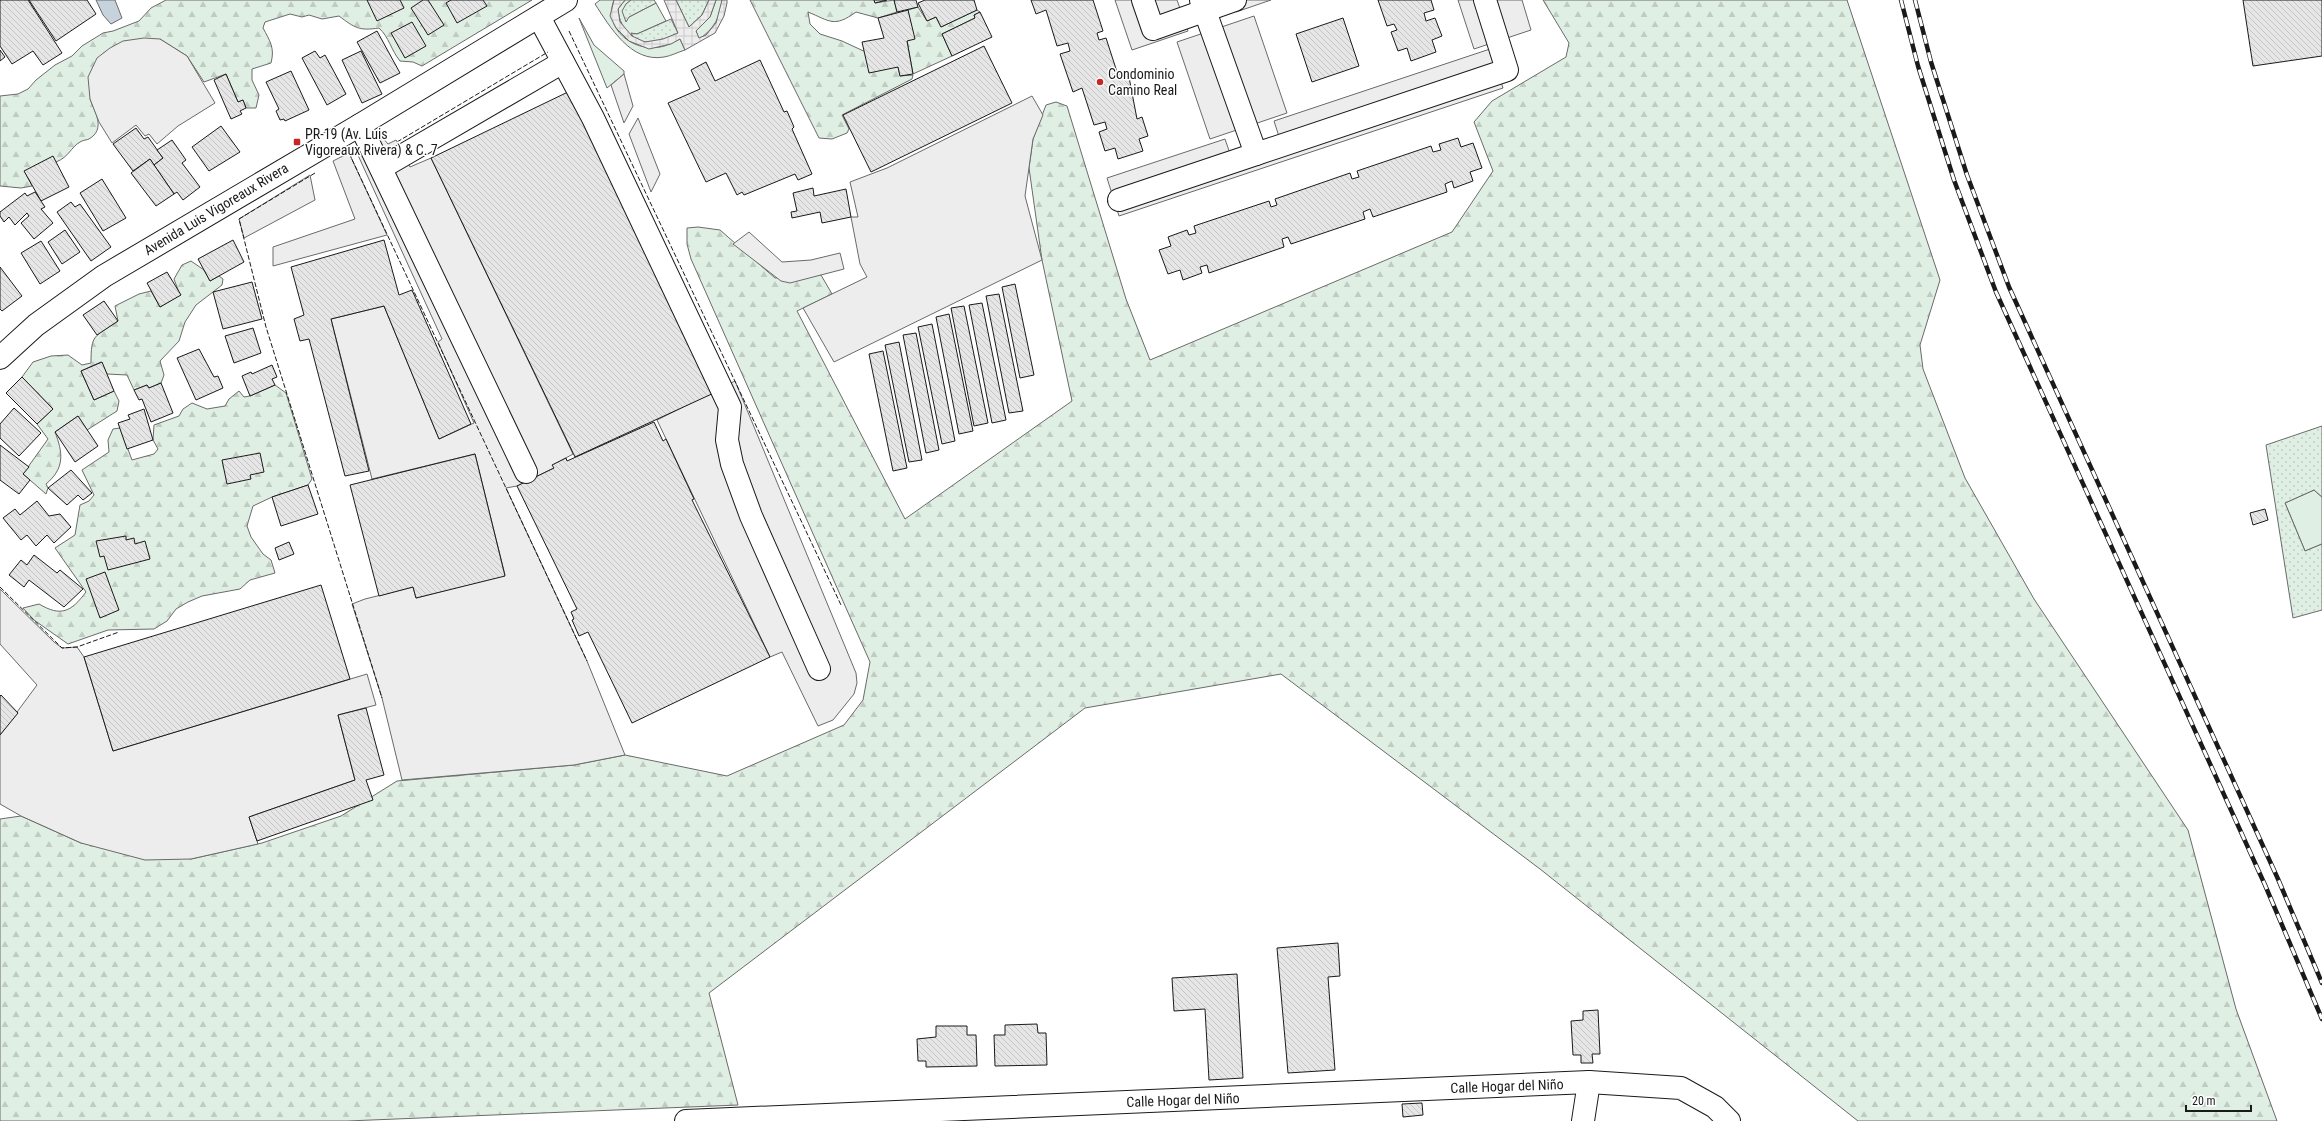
<svg xmlns="http://www.w3.org/2000/svg" width="2322" height="1121" viewBox="0 0 2322 1121" font-family="'Roboto Condensed',sans-serif">
<style>
.grass{fill:#e0efe3;stroke:#6a6a6a}
.forest{fill:url(#forest-firs);stroke:#6a6a6a}
.park{fill:url(#park-dots);stroke:#6a6a6a}
.parking{fill:#ededed;stroke:#6a6a6a}
.plaza{fill:url(#plaza-grid);stroke:#6a6a6a}
.water{fill:#c6d2dc;stroke:#6a6a6a}
.building{fill:url(#building-back-hatch);stroke:#1a1a1a}
.lines{fill:none;stroke-linecap:round;stroke-linejoin:round}
.minor-casing{stroke:#1a1a1a;stroke-width:24}
.major-casing{stroke:#1a1a1a;stroke-width:24}
.minor{stroke:#fff;stroke-width:22}
.major{stroke:#fff;stroke-width:22}
.rail-casing{stroke:#1a1a1a;stroke-width:4.5}
.rail{stroke:#fff;stroke-width:3;stroke-dasharray:9;stroke-linecap:butt}
.fence{stroke:#1a1a1a;stroke-width:1;stroke-dasharray:5 2;stroke-linecap:butt}
.poi-dot{fill:#c62828;stroke:#fff;stroke-width:1.5}
.labels{text-anchor:middle;stroke-width:3;stroke-linejoin:round;paint-order:stroke}
.poi-label{font-size:14px;fill:#1a1a1a;stroke:#fff;text-anchor:start}
.street-label{font-size:14px;fill:#1a1a1a;stroke:#fff}
</style>
<defs>
<pattern id="forest-firs" width="22" height="20" patternUnits="userSpaceOnUse"><rect width="22" height="20" fill="#e0efe3"/><path d="M5 1l3.5 6h-7zM16 11l3.5 6h-7z" fill="#c0ccc2"/></pattern>
<pattern id="park-dots" width="8" height="8" patternUnits="userSpaceOnUse"><rect width="8" height="8" fill="#e0efe3"/><path d="M2 2h.1M6 6h.1" fill="none" stroke="#c0ccc2" stroke-width="1.8" stroke-linecap="round"/></pattern>
<pattern id="plaza-grid" width="8" height="8" patternUnits="userSpaceOnUse"><rect width="8" height="8" fill="#ededed"/><path d="M0 4h8M4 0v8" fill="none" stroke="#cbcbcb"/></pattern>
<pattern id="building-back-hatch" width="6" height="6" patternUnits="userSpaceOnUse"><rect width="6" height="6" fill="#e6e6e6"/><path d="M-1 5l2 2M0 0l6 6M5-1l2 2" fill="none" stroke="#c5c5c5"/></pattern>
</defs>
<rect width="100%" height="100%" fill="#fff"/>
<g class="grass">
<path d="M600 0H614C603 28 632 52 660 47 667 46 673 42 680 39L685 50C678 52 671 56 664 57 631 63 610 27 595 4Z"/>
<path d="M625 0H631L626 4 629 17 656 3 666 21 637 34H631L632 36C623 28 619 21 618 9Z"/>
<path d="M716 0H722C721 17 713 30 699 39L696 31 710 17Z"/>
<polygon points="579,18 594,45 624,71 624,74 607,88"/>
<polygon points="2314,490 2322,497 2322,544 2305,551 2285,503"/>
</g>
<g class="forest">
<path d="M166 0H532L422 66 413 62 400 61C391 50 389 37 379 28 359 31 355 28 339 16L322 19 309 15 302 17 290 14 265 22 263 28C270 41 275 48 271 63L252 69V80L259 95 256 108H246L243 100 238 102 226 74 204 82 187 56 160 39 90 99C95 112 106 129 89 139 87 140 83 140 80 142 71 147 69 157 56 162L53 157 25 172 32 186 21 188 0 186V96L18 94 28 89 36 80 55 65 72 56 82 46 103 33 113 31 139 21 151 8Z"/>
<path d="M750 0H874L875 3 894 0 897 12 878 18 856 12C834 28 830 21 808 12L810 24 820 34 842 41 898 67 900 76 913 75 912 79 842 115 849 129 847 133 832 139 819 138Z"/>
<polygon points="1543,0 1847,0 1940,280 1920,345 1923,369 1965,478 2034,599 2188,830 2236,1009 2277,1121 1858,1121 1540,869 1281,674 1085,708 709,993 738,1105 347,1121 0,1121 0,819 21,816 81,843 191,859 262,843 341,816 397,781 574,765 625,755 727,776 844,725 863,700 870,662 691,259 687,244 687,228 698,227 720,230 775,278 821,275 832,294 797,311 905,519 1072,401 1042,260 1029,168 1033,139 1046,105 1056,102 1067,106 1126,299 1150,360 1452,232 1493,171 1474,122 1492,101 1566,57 1569,43"/>
<polygon points="918,7 927,21 936,17 941,27 977,10 980,12 974,15 975,18 942,34 952,56 913,74 907,41 908,10"/>
<path d="M191 261 204 270 210 281 219 276 223 279 222 285 196 305 185 322 179 341 160 361 164 375 161 383 149 388 147 385 134 390 127 375 107 374 101 362 81 371 94 400 114 391 119 401 117 411 87 430 78 416 55 432C63 453 65 468 46 484L48 488 46 494 23 474 48 439 37 424 53 409 22 377 33 362 51 356 68 355 82 365 91 363C91 334 94 337 118 321L115 306 139 294 151 291 160 307 180 295 174 279 182 265Z"/>
<path d="M275 385 286 393 312 479 308 485 272 497 253 506 247 526 251 537 263 554 271 560 275 573 250 580 240 589 202 596 188 602 176 609 167 621 154 629 108 630 68 644 34 620 23 608 39 604C61 617 71 612 86 592L55 548 75 535 80 505 89 501 94 495 82 470 109 452 108 440 113 429 120 428 132 460 154 454 158 449 153 440 154 425 179 416 183 409 192 403 207 409 225 406 229 399 239 391 244 397 250 396Z"/>
</g>
<g class="park">
<polygon points="631,0 654,0 656,3 629,17 626,22 622,11 626,4"/>
<polygon points="676,0 709,0 702,15 689,27"/>
<path d="M671 19 678 33C666 39 639 50 631 33L637 34Z"/>
<polygon points="2322,426 2322,497 2314,490 2285,503 2305,551 2322,544 2322,610 2293,618 2266,445"/>
</g>
<g class="parking">
<polygon points="1115,0 1177,0 1188,31 1132,50"/>
<polygon points="1233,0 1271,0 1236,12"/>
<polygon points="1458,0 1522,0 1531,30 1474,49"/>
<polygon points="1254,16 1287,113 1210,139 1177,42"/>
<polygon points="144,38 160,39 187,56 215,103 178,126 157,144 149,134 145,136 136,125 112,143 99,122 90,99 88,77 97,58 110,48 123,41"/>
<polygon points="1490,49 1503,88 1119,216 1107,178 1225,139 1235,168 1284,152 1274,121"/>
<polygon points="624,74 633,106 624,123 611,85"/>
<polygon points="1032,96 1043,115 1033,139 1025,196 1042,260 834,362 803,308 867,277 860,264 851,217 858,217 850,182 887,168"/>
<polygon points="638,118 660,174 651,192 629,134"/>
<polygon points="383,138 388,144 396,140 410,167 431,158 573,454 553,465 554,468 517,486 506,488 587,661 625,755 574,765 402,780 382,698 352,604 365,599 413,587 416,598 505,575 475,454 372,479 331,319 384,306 439,439 474,423 438,342 442,339 357,153"/>
<polygon points="349,153 387,235 273,266 273,247 355,219 333,161"/>
<polygon points="310,175 315,200 244,238 239,219"/>
<polygon points="749,232 782,262 811,260 840,253 844,269 790,283 781,281 733,244"/>
<polygon points="735,381 856,673 857,683 854,694 833,720 818,726 782,652 770,657 657,420"/>
<polygon points="0,589 54,642 62,648 77,647 84,657 113,751 367,674 376,705 338,715 355,780 249,817 258,844 191,859 145,860 81,843 21,816 0,804 0,735 37,685 0,644"/>
</g>
<polygon class="plaza" points="614,0 625,0 618,9 620,22 632,36 645,42 663,39 678,33 664,0 676,0 689,27 702,15 709,0 716,0 710,17 696,31 699,38 706,35 716,23 722,0 727,0 727,3 724,16 715,33 685,50 680,39 671,44 649,49 629,41 616,28 610,16"/>
<polygon class="water" points="96,0 115,0 122,18 111,24 103,15"/>
<g class="building">
<polygon points="0,0 28,0 62,53 43,65 33,51 12,64 0,46"/>
<polygon points="29,0 87,0 96,14 56,41"/>
<polygon points="367,0 400,0 404,8 377,21"/>
<polygon points="423,0 428,0 444,25 428,35 411,8"/>
<polygon points="451,0 483,0 487,6 457,23 446,3"/>
<polygon points="874,0 887,0 875,3"/>
<polygon points="894,0 916,0 918,7 897,12"/>
<polygon points="925,0 974,0 977,10 941,27 936,17 927,21 918,3"/>
<polygon points="1031,0 1093,0 1103,31 1097,33 1099,40 1106,38 1118,75 1128,72 1137,119 1142,117 1148,136 1139,139 1143,151 1118,159 1115,148 1105,151 1099,132 1107,129 1105,122 1094,125 1082,88 1073,92 1060,54 1070,51 1068,43 1057,46 1046,10 1036,14"/>
<polygon points="1378,0 1431,0 1434,10 1424,13 1426,21 1435,18 1442,36 1432,40 1436,52 1411,61 1407,48 1398,51 1391,32 1397,30 1394,24 1387,26"/>
<polygon points="2243,0 2322,0 2322,56 2253,66"/>
<polygon points="908,10 915,39 907,41 913,74 900,76 898,67 869,73 862,42 884,38 878,18"/>
<polygon points="980,12 992,37 952,56 942,34 975,18 974,15"/>
<polygon points="1343,18 1359,66 1312,82 1296,34"/>
<polygon points="412,22 426,46 405,58 391,33"/>
<polygon points="377,31 400,73 380,83 357,42"/>
<polygon points="984,46 1012,103 871,172 843,115"/>
<polygon points="0,50 5,57 0,61"/>
<polygon points="315,51 320,58 325,55 346,94 327,105 302,58"/>
<polygon points="361,51 382,94 362,103 342,60"/>
<polygon points="760,60 784,112 787,111 794,127 792,129 812,174 798,180 795,174 744,195 742,192 737,195 726,173 706,182 668,103 700,89 691,70 706,62 715,81"/>
<polygon points="291,71 309,110 285,121 284,119 280,120 276,111 279,109 266,82"/>
<polygon points="226,74 238,102 243,100 246,108 240,111 242,114 231,119 214,80"/>
<polygon points="570,91 716,392 575,457 431,158"/>
<polygon points="221,126 240,152 209,171 192,147"/>
<polygon points="136,128 144,139 148,137 163,158 154,165 150,159 133,171 113,144"/>
<polygon points="1458,138 1461,147 1473,143 1482,168 1470,172 1473,181 1454,188 1452,181 1445,184 1447,192 1373,217 1370,209 1363,212 1365,219 1291,244 1288,237 1282,239 1284,247 1209,273 1207,265 1200,267 1202,273 1183,280 1180,270 1168,274 1159,250 1171,246 1168,237 1187,230 1189,235 1196,233 1194,226 1269,201 1271,207 1277,205 1275,199 1350,173 1352,179 1359,177 1357,171 1431,146 1433,152 1441,150 1439,144"/>
<polygon points="172,140 186,160 182,163 200,187 183,200 177,192 174,194 154,165 163,158 157,150"/>
<polygon points="53,156 69,187 41,201 24,171"/>
<polygon points="150,159 174,194 156,206 131,173"/>
<polygon points="102,179 126,218 103,231 80,193"/>
<polygon points="813,188 814,196 846,189 851,217 822,223 820,212 792,218 791,212 797,211 793,193"/>
<polygon points="35,192 45,207 41,209 53,223 34,239 21,223 29,216 27,213 15,225 9,217 4,222 0,216 0,212 25,193 27,196"/>
<polygon points="71,202 75,207 80,204 111,247 91,261 57,212"/>
<polygon points="65,230 80,252 62,264 48,242"/>
<polygon points="233,240 244,262 210,281 198,259"/>
<polygon points="384,240 399,295 412,290 471,424 439,439 384,306 331,319 369,471 345,476 309,339 300,341 294,319 304,315 291,267"/>
<polygon points="41,241 60,271 40,284 21,253"/>
<polygon points="0,267 22,296 2,311 0,309"/>
<polygon points="167,272 181,295 160,307 147,283"/>
<polygon points="252,282 262,319 223,329 213,292"/>
<polygon points="1015,284 1034,375 1020,378 1002,287"/>
<polygon points="999,294 1023,411 1009,413 986,296"/>
<polygon points="104,301 118,321 97,335 83,315"/>
<polygon points="982,303 1006,420 992,423 969,305"/>
<polygon points="964,306 988,423 974,426 951,308"/>
<polygon points="949,314 973,431 959,434 936,317"/>
<polygon points="932,324 955,441 942,444 918,327"/>
<polygon points="253,328 261,353 234,363 225,336"/>
<polygon points="916,333 939,450 926,453 903,335"/>
<polygon points="899,342 922,460 909,462 885,345"/>
<polygon points="199,349 214,377 218,376 223,388 196,400 177,358"/>
<polygon points="883,351 907,468 893,471 869,354"/>
<polygon points="102,362 114,391 94,400 81,371"/>
<polygon points="272,365 277,377 272,379 275,385 250,396 242,376 251,372 252,374"/>
<polygon points="22,377 53,409 37,424 6,393"/>
<polygon points="161,383 173,413 151,422 142,399 139,400 134,390 147,385 149,388"/>
<polygon points="14,408 41,433 19,456 0,438 0,424"/>
<polygon points="144,409 153,440 127,449 118,423 130,419 128,415"/>
<polygon points="78,416 98,446 75,462 55,432"/>
<polygon points="654,422 663,441 666,439 694,499 692,500 770,657 632,723 588,632 579,636 572,620 574,619 571,612 577,609 517,486 554,468 552,465 566,458 567,461"/>
<polygon points="0,445 29,467 23,474 30,480 19,494 0,480"/>
<polygon points="260,453 264,472 250,475 251,479 227,484 222,460"/>
<polygon points="475,454 505,576 416,598 413,587 379,596 350,485"/>
<polygon points="71,470 92,493 83,500 78,495 67,505 48,488"/>
<polygon points="308,485 318,514 281,526 272,497"/>
<polygon points="37,501 49,516 60,514 71,527 54,543 47,535 36,546 27,535 21,540 3,518 15,509 20,515"/>
<polygon points="2265,509 2268,520 2253,525 2250,513"/>
<polygon points="126,536 126,540 134,538 135,544 145,541 150,559 108,570 104,556 100,557 96,541"/>
<polygon points="289,542 294,554 279,560 275,548"/>
<polygon points="34,555 57,573 60,570 83,589 64,607 29,580 24,587 9,575 21,560 27,565"/>
<polygon points="105,572 119,610 100,618 86,579"/>
<polygon points="321,585 350,679 113,751 84,657"/>
<polygon points="1,695 18,713 0,735 0,696"/>
<polygon points="366,708 384,775 366,780 373,800 257,841 249,817 355,780 338,715"/>
<polygon points="1338,943 1340,976 1328,977 1335,1070 1288,1073 1277,948"/>
<polygon points="1237,974 1243,1078 1209,1080 1205,1009 1174,1011 1172,978"/>
<polygon points="1598,1010 1600,1054 1592,1054 1593,1063 1581,1063 1581,1055 1573,1055 1571,1021 1583,1020 1583,1011"/>
<polygon points="1037,1024 1038,1033 1046,1033 1047,1065 995,1066 994,1035 1005,1035 1005,1025"/>
<polygon points="936,1026 967,1026 967,1035 976,1035 977,1066 926,1067 926,1061 918,1061 917,1039 936,1037"/>
<polygon points="1422,1103 1423,1115 1403,1117 1402,1104"/>
</g>
<g class="lines">
<defs>
<g id="minor">
<polyline points="1143,0 1153,29 1235,0"/>
<polyline points="1201,0 1256,154 1507,70 1485,0"/>
<polyline points="539,17 593,118 730,407 727,440 732,464 751,516 819,669"/>
<polyline points="360,125 526,472"/>
<polyline points="381,168 563,62"/>
<polyline points="1119,200 1256,154"/>
<polyline points="686,1121 1589,1082 1681,1088 1715,1107 1729,1121"/>
<polyline points="1583,1121 1589,1082"/>
</g>
<polyline id="major" points="0,358 36,325 104,276 360,125 566,0"/>
</defs>
<use href="#minor" class="minor-casing"/>
<use href="#major" class="major-casing"/>
<use href="#minor" class="minor"/>
<use href="#major" class="major"/>
<defs>
<g id="rail">
<polyline points="1901,0 1918,66 1954,180 1996,292 2265,885 2322,1019"/>
<polyline points="1915,0 1931,62 1967,175 2009,287 2278,879 2322,983"/>
</g>
</defs>
<use href="#rail" class="rail-casing"/>
<use href="#rail" class="rail"/>
<g class="fence">
<polyline points="569,31 841,605"/>
<polyline points="397,142 548,52"/>
<polyline points="349,153 587,661"/>
<polyline points="315,173 239,219 266,327 382,698"/>
<polyline points="0,587 62,648 77,647 119,632"/>
</g>
</g>
<g class="poi-dot">
<circle cx="1100" cy="82" r="4"/>
<rect x="293" y="138" width="8" height="8" rx="2"/>
</g>
<g class="labels">
<g class="poi-label">
<text x="1108" y="79">Condominio<tspan x="1108" dy="16">Camino Real</tspan></text>
<text x="305" y="139">PR-19 (Av. Luis<tspan x="305" dy="16">Vigoreaux Rivera) &amp; C. 7</tspan></text>
</g>
<g class="street-label">
<text transform="translate(216 209) rotate(-31)" y="5">Avenida Luis Vigoreaux Rivera</text>
<text transform="translate(1507 1086) rotate(-2)" y="5">Calle Hogar del Niño</text>
<text transform="translate(1183 1100) rotate(-2)" y="5">Calle Hogar del Niño</text>
</g>
</g>
<path d="M2186 1105v6h65v-6" fill="none" stroke="#1a1a1a" stroke-width="2"/>
<text x="2192" y="1105" font-size="12" fill="#1a1a1a" stroke="#ffffff" stroke-width="3" paint-order="stroke">20 m</text>
</svg>
